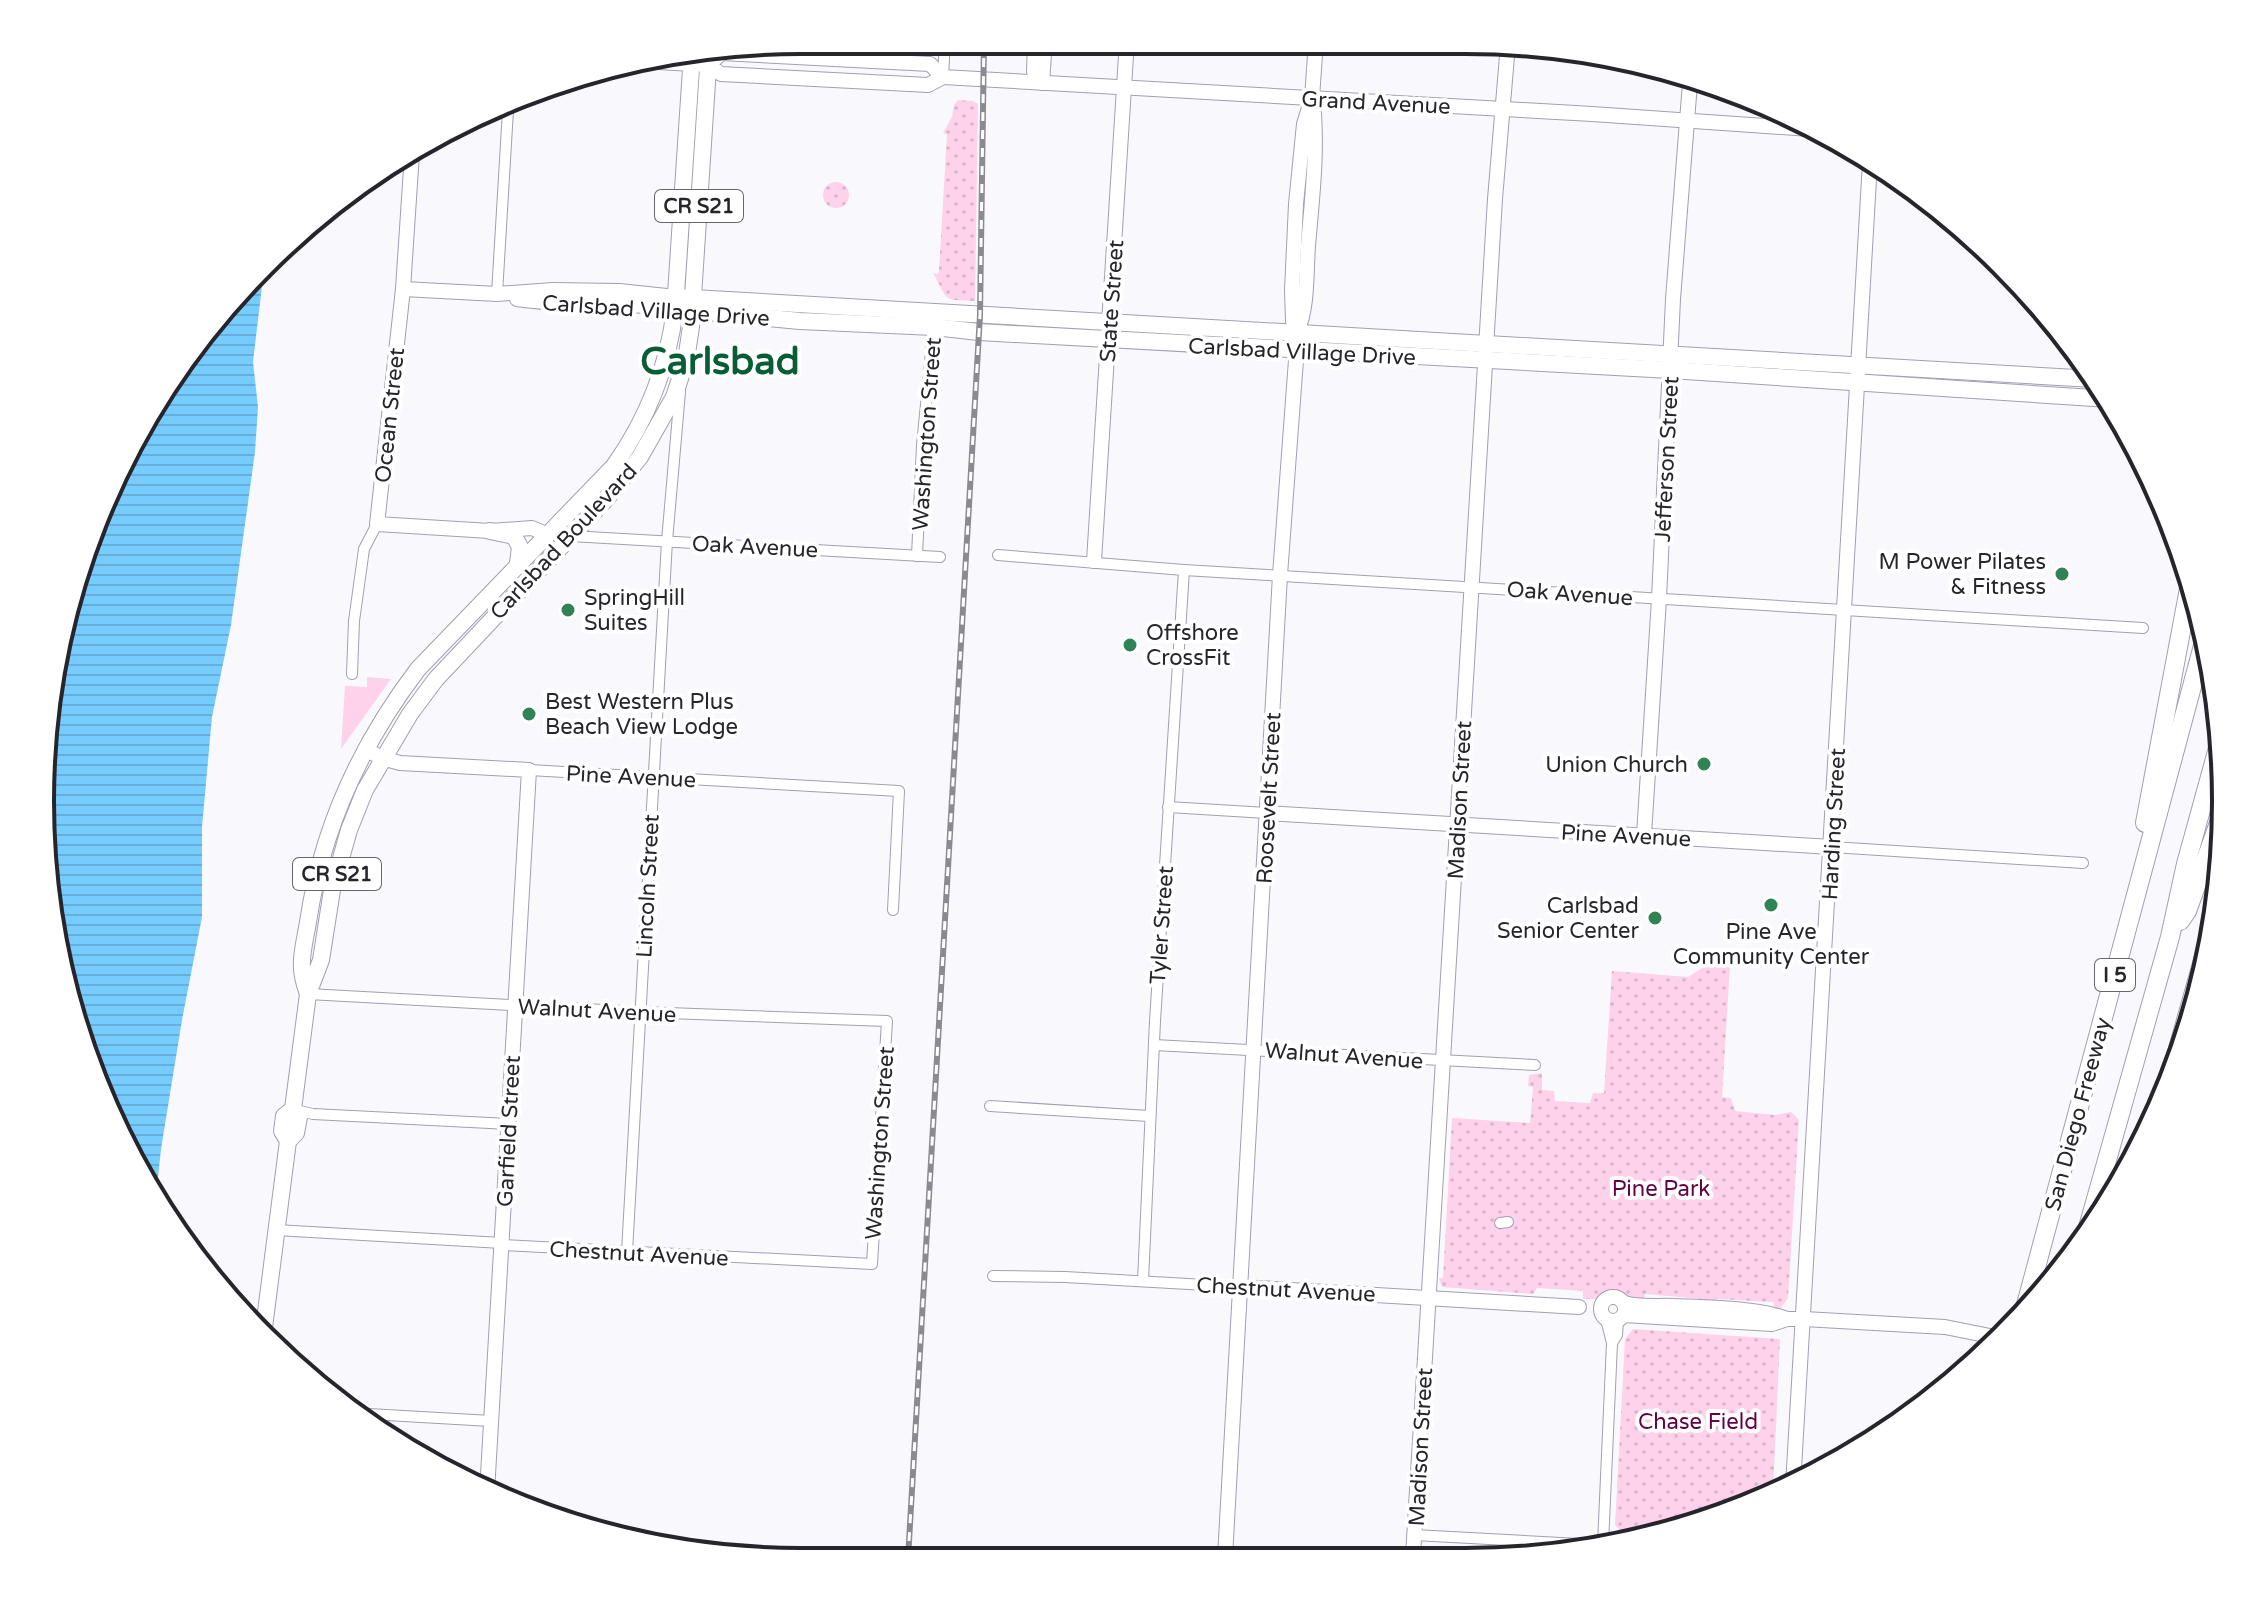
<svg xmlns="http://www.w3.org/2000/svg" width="2266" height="1602" viewBox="0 0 2266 1602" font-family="'Varela Round',sans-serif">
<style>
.grass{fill:#fed2ea}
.park{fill:url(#park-dots)}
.water{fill:url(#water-rules)}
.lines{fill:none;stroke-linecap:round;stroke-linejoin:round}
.street-casing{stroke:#a19fb1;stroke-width:12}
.secondary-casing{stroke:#a19fb1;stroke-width:16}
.primary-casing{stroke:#a19fb1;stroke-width:18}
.highway-casing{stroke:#a19fb1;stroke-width:20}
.street{stroke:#fff;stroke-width:10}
.secondary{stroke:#fff;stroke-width:14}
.primary{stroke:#fff;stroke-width:16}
.highway{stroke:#fff;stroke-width:18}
.rail-casing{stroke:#8b8a90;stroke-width:6}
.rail{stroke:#fff;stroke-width:3;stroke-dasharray:9;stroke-linecap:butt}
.poi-dot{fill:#308355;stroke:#fff;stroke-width:3}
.labels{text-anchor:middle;stroke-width:8;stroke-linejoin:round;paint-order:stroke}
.shield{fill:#fff;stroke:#67666b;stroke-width:2}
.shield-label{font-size:20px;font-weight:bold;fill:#26252c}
.street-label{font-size:22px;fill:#26252c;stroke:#fff}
.poi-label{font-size:22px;fill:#26252c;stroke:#fff;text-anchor:end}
.park-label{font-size:22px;fill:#610146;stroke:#fff}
.town-label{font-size:38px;font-weight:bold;fill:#085d35;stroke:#fff}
.rim{fill:none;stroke:#26252c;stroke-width:4}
</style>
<defs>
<pattern id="park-dots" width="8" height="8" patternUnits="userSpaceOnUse" patternTransform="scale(2)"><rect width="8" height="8" fill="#fed2ea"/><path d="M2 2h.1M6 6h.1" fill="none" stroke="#dab4c9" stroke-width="1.8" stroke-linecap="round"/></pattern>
<pattern id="water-rules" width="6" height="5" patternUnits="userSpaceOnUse" patternTransform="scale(2)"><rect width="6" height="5" fill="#76ccfe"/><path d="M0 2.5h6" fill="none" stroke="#66afda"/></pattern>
</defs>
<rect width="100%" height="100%" fill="#f9f9fd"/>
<polygon class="grass" points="367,677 391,679 341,749 345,686 367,687"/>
<g class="park">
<path d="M958 100 973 101 978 104 975 301C940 300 949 300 933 273L938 274 939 271 947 134 943 133 952 117 954 105Z"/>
<circle cx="836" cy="195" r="13"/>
<path d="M1718 958 1730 966 1722 1097 1731 1098 1735 1111 1776 1115 1791 1112 1799 1120 1788 1298 1778 1312 1775 1310 1773 1302 1715 1299 1714 1304H1704L1703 1299 1645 1294 1644 1300 1633 1302C1622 1289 1610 1286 1597 1299H1583V1291L1537 1288 1533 1294 1442 1287 1439 1278H1443L1452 1118 1530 1123 1533 1087 1528 1086 1529 1075 1542 1073V1090L1554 1091 1555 1101 1590 1103 1593 1093H1604L1612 971 1688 977Z"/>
<polygon points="1633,1329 1780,1339 1773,1492 1635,1534 1622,1533 1615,1525 1625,1339"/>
</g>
<polygon class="water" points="264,269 253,362 258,407 255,452 231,625 212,717 202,827 202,917 182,1020 161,1149 157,1187 98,1093 47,901 47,701 118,465 229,300"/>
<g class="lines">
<defs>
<g id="street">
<polyline points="943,77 945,40"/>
<polyline points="497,294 508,110"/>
<polyline points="570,536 940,557"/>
<polyline points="998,555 1184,570 2143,628"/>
<polyline points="917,556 922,445 934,322"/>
<polyline points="352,674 354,621 364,549 377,524"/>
<polyline points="529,770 899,791 893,910"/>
<polyline points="1168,807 1267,813"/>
<polyline points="1832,847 2083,863"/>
<polyline points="308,994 640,1012 887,1021 872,1264 501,1245"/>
<polyline points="1154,1045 1535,1065"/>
<polyline points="990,1106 1149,1116"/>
<polyline points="295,1110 313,1114 509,1124"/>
<polyline points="1500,1223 1508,1222"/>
<polyline points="276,1230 502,1243"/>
<polyline points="627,1252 667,541 680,392"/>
<polyline points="993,1276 1065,1277 1241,1287"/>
<polyline points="1143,1281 1155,1021 1184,570"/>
<polyline points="1606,1319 1612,1343 1617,1335 1618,1320"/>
<polyline points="351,1413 491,1421"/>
<polyline points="1414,1535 1598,1545"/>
<polyline points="1603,1544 1612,1343"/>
</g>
<g id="secondary">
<polyline points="642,61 708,65 721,74 928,85 943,77 1592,114 1810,129"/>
<polyline points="708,65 722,53 930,64 943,77"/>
<polyline points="1034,72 1035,40"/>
<polyline points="1042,83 1045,40"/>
<polyline points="412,153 403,289 377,524 490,531 532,528 546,534"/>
<polyline points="403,289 497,294 553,290 619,291 676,297"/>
<path d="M517 299C570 307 623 301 675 309"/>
<path d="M1297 332C1308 307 1306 274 1308 246 1312 199 1318 150 1313 103"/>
<polyline points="1094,561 1127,40"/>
<polyline points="365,749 382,758 400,763 529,770 487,1492"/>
<polyline points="1267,813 1832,847"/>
<polyline points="1644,835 1659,599 1673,299 1690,83"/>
<polyline points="2160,1105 2214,914"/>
<polyline points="1241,1287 1579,1307"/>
<circle cx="1613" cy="1309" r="12"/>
<path d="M1624 1303C1641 1308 1657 1305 1674 1306 1707 1307 1758 1308 1787 1319"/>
<polyline points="1624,1315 1772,1324 1787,1319 1804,1319 1945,1327 2000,1338"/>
<polyline points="1793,1486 1870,162"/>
<polyline points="1413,1556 1495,199 1508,44"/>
<polyline points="1225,1557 1280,575 1296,360 1297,333 1293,321 1292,290 1296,204 1304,124 1312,98 1316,40"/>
</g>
<g id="primary">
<polyline points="676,297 2094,379"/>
<polyline points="675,309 800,321 934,327 979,332 1670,370 2109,399"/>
<polyline points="490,531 514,536 520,547 518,563"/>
<path d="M308 994C297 965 303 952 308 922 322 828 361 744 418 669L614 466C648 418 668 367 675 309L692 54"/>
<polyline points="288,1141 296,1133 299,1117 293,1109"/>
<polyline points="263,1335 288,1141 282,1131 284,1116 293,1109 308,994 321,960 332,890 349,830 365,790 410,714 436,679 608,497 640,457 674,397 686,360 691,327 709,52"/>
</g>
<g id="highway">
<polyline points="2145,823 2191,578"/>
<polyline points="2180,921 2187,911 2223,812"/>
<polyline points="2085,1238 2170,937 2186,864 2221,737"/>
<polyline points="2024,1312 2205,638"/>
</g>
</defs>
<use href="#street" class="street-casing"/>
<use href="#secondary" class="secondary-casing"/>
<use href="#primary" class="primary-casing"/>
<use href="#highway" class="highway-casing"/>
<use href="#street" class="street"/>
<use href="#secondary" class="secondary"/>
<use href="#primary" class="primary"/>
<use href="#highway" class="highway"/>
<defs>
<polyline id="rail" points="908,1559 980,315 984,40"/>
</defs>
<use href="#rail" class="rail-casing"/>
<use href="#rail" class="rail"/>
</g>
<g class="poi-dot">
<circle cx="2062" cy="574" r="8"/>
<circle cx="568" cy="610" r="8"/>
<circle cx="1130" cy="645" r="8"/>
<circle cx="529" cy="714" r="8"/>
<circle cx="1704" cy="764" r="8"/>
<circle cx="1771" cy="905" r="8"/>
<circle cx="1655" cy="918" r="8"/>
</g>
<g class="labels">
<g class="shield">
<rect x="655" y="190" width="88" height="32" rx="6"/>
<rect x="293" y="858" width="88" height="32" rx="6"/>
<rect x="2095" y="959" width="40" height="32" rx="6"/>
</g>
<g class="shield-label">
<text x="699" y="213">CR S21</text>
<text x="337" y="881">CR S21</text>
<text x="2115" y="982">I 5</text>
</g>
<g class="street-label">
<text transform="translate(1376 102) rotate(3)" y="8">Grand Avenue</text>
<text transform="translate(1111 301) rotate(-86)" y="8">State Street</text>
<text transform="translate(656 310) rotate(4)" y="8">Carlsbad Village Drive</text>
<text transform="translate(1302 351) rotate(3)" y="8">Carlsbad Village Drive</text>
<text transform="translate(389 415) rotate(-84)" y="8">Ocean Street</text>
<text transform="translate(926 434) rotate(-86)" y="8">Washington Street</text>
<text transform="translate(1666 459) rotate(-87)" y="8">Jefferson Street</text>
<text transform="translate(563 541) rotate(-47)" y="8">Carlsbad Boulevard</text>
<text transform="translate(755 546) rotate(3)" y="8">Oak Avenue</text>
<text transform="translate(1570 593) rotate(4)" y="8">Oak Avenue</text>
<text transform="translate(631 776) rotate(3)" y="8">Pine Avenue</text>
<text transform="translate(1268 798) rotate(-87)" y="8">Roosevelt Street</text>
<text transform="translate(1459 800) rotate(-87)" y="8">Madison Street</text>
<text transform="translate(1833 824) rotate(-87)" y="8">Harding Street</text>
<text transform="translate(1626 835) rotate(3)" y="8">Pine Avenue</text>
<text transform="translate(647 886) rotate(-87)" y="8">Lincoln Street</text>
<text transform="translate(1161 925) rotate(-86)" y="8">Tyler Street</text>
<text transform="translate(597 1010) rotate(3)" y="8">Walnut Avenue</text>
<text transform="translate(1344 1055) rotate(4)" y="8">Walnut Avenue</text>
<text transform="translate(2077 1114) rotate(-75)" y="8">San Diego Freeway</text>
<text transform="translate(508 1131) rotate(-87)" y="8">Garfield Street</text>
<text transform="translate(879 1143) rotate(-86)" y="8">Washington Street</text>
<text transform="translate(639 1253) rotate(3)" y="8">Chestnut Avenue</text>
<text transform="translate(1286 1289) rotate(3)" y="8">Chestnut Avenue</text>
<text transform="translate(1420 1447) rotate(-87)" y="8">Madison Street</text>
</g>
<g class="poi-label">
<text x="2046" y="569">M Power Pilates<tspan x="2046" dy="25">&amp; Fitness</tspan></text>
<text x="584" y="605" text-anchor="start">SpringHill<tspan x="584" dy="25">Suites</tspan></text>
<text x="1146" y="640" text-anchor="start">Offshore<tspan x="1146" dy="25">CrossFit</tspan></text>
<text x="545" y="709" text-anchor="start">Best Western Plus<tspan x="545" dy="25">Beach View Lodge</tspan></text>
<text x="1688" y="772">Union Church</text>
<text x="1639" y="913">Carlsbad<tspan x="1639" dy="25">Senior Center</tspan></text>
<text x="1771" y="939" text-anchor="middle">Pine Ave<tspan x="1771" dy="25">Community Center</tspan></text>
</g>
<g class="park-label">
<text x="1661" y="1196">Pine Park</text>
<text x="1698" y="1429">Chase Field</text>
</g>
<g class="town-label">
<text x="720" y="374">Carlsbad</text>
</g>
</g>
<path d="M0 0H2266V1602H0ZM801 54H1465A747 747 0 0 1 2212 801V801A747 747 0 0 1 1465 1548H801A747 747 0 0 1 54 801V801A747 747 0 0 1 801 54Z" fill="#fff" fill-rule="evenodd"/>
<path class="rim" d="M801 54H1465A747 747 0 0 1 2212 801V801A747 747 0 0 1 1465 1548H801A747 747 0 0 1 54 801V801A747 747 0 0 1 801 54Z"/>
</svg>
